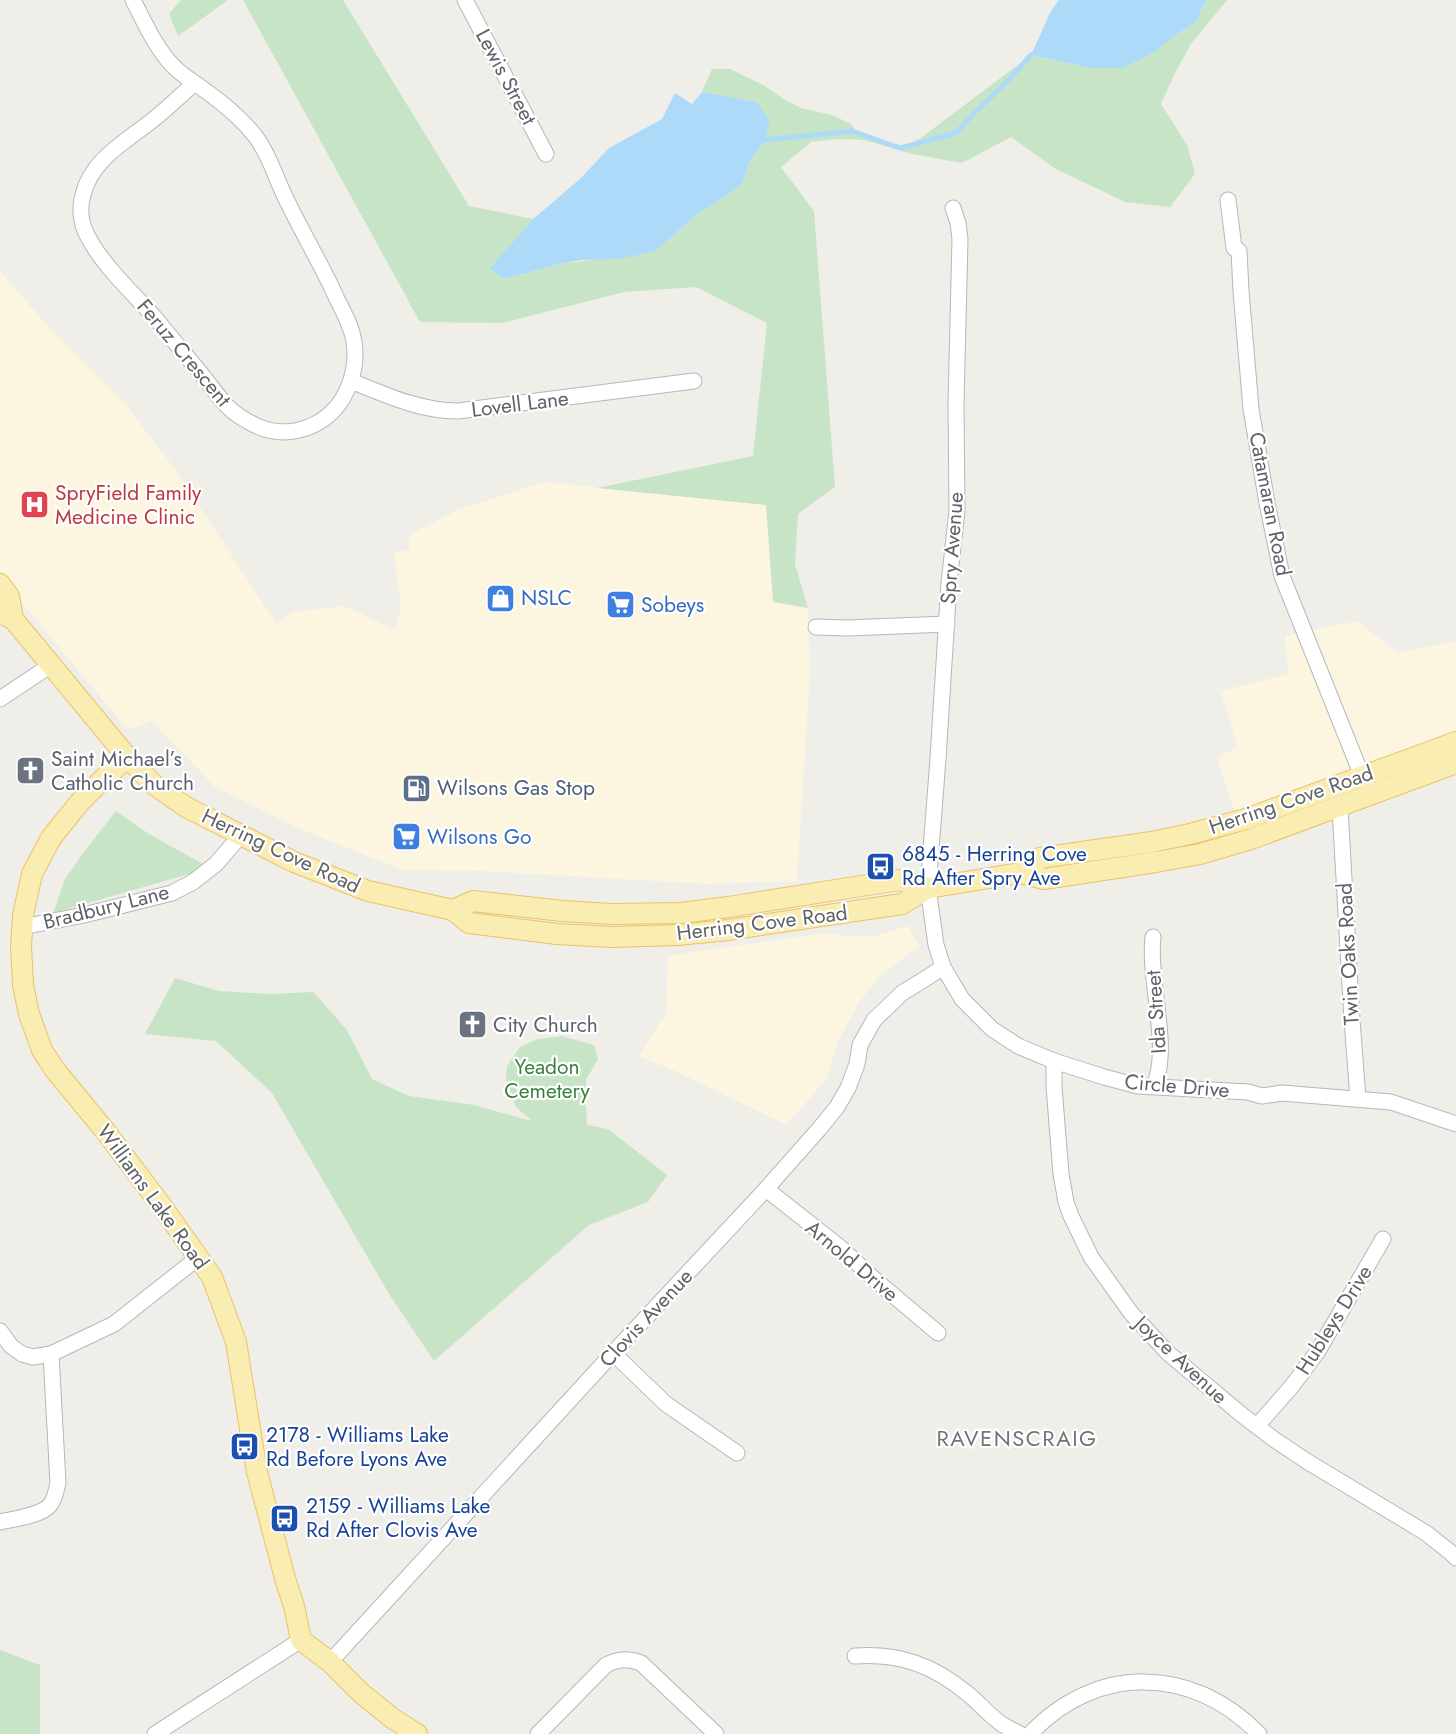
<svg xmlns="http://www.w3.org/2000/svg" width="1456" height="1734" viewBox="0 0 1456 1734" font-family="Jost,sans-serif">
<style>
.commercial{fill:#fcf5e0}
.green{fill:#c7e5c6}
.water{fill:#aedafa}
.lines{fill:none;stroke-linecap:round;stroke-linejoin:round}
.stream{stroke:#aedafa;stroke-width:5}
.minor-casing{stroke:#b4b7bb;stroke-width:17}
.major-casing{stroke:#e9c268;stroke-width:22}
.minor{stroke:#fff;stroke-width:15}
.major{stroke:#faedb2;stroke-width:20}
.labels{text-anchor:middle;stroke-width:4.5;stroke-linejoin:round;paint-order:stroke}
.street-label{font-size:21px;fill:#5f6267;stroke:#fff}
.health-label{font-size:21px;fill:#be3a42;stroke:#fff;text-anchor:start}
.shop-label{font-size:21px;fill:#366cbe;stroke:#fff;text-anchor:start}
.worship-label{font-size:21px;fill:#5b616d;stroke:#fff;text-anchor:start}
.service-label{font-size:21px;fill:#4e5e75;stroke:#fff;text-anchor:start}
.transit-label{font-size:21px;fill:#164399;stroke:#fff;text-anchor:start}
.park-label{font-size:21px;fill:#3b813d;stroke:#fff}
.neighbourhood-label{font-size:22px;letter-spacing:1.5px;fill:#707478;stroke:#fff}
</style>
<rect width="100%" height="100%" fill="#f0eee8"/>
<g class="commercial">
<polygon points="0,271 52,331 126,405 174,468 276,623 293,612 345,606 395,630 401,608 394,552 410,550 409,535 457,510 544,482 766,505 773,602 808,608 810,672 797,881 708,884 482,871 402,870 298,828 214,786 152,721 128,730 25,606 0,572"/>
<polygon points="1358,621 1398,653 1456,641 1456,736 1235,813 1217,758 1238,746 1220,691 1288,674 1285,636"/>
<polygon points="908,926 919,946 879,977 860,1001 838,1041 827,1078 787,1125 673,1070 639,1056 666,1013 668,956 824,933 847,936 874,936"/>
</g>
<g class="green">
<polygon points="181,0 228,0 178,36 169,14"/>
<polygon points="243,0 343,0 469,206 533,219 491,268 504,279 560,264 656,251 697,214 723,198 742,184 750,161 765,140 757,102 702,92 712,69 730,69 765,86 787,101 801,108 832,115 851,124 858,134 907,147 922,137 1031,55 1090,68 1176,35 1196,22 1206,0 1227,0 1191,44 1175,73 1161,104 1187,145 1195,174 1170,207 1125,202 1054,168 1011,137 962,163 912,154 864,140 837,139 811,142 781,167 814,211 835,487 798,514 795,564 808,608 773,602 766,505 597,488 753,456 767,323 696,287 624,292 502,323 420,322"/>
<polygon points="116,811 149,834 210,868 53,913 65,879 84,852"/>
<polygon points="175,978 219,991 271,994 313,992 347,1030 372,1079 409,1096 474,1105 532,1121 516,1107 506,1079 507,1066 520,1047 538,1039 561,1036 594,1045 598,1059 586,1080 586,1104 587,1125 608,1129 667,1175 648,1202 589,1225 434,1361 389,1294 272,1093 216,1041 145,1034"/>
<polygon points="0,1650 40,1665 40,1734 0,1734"/>
</g>
<g class="water">
<polygon points="1059,0 1206,0 1196,22 1176,35 1156,51 1123,68 1090,68 1031,55 1051,11"/>
<polygon points="702,92 757,102 770,122 765,140 750,161 742,184 723,198 697,214 656,251 618,259 581,260 560,264 504,279 490,268 533,219 580,179 609,148 662,119 675,93 692,104"/>
</g>
<g class="lines">
<polyline class="stream" points="765,140 852,131 900,148 956,133 975,112 1007,82 1031,55"/>
<defs>
<g id="minor">
<path d="M133 0C145 23 155 47 173 66 183 76 195 83 206 91 224 104 242 119 256 137 268 153 273 170 281 188 298 226 320 261 337 299 344 313 352 327 354 342 358 367 349 396 331 413 312 431 283 437 259 427 248 422 237 416 228 407 219 398 211 386 202 375 187 356 171 338 156 319 134 294 102 265 87 235 81 223 79 208 83 195 92 156 133 138 160 114 172 104 183 93 195 83"/>
<polyline points="465,0 546,154"/>
<polyline points="1228,200 1234,248 1239,251 1241,291 1251,409 1267,503 1282,576 1370,796"/>
<polyline points="953,208 958,223 960,239 956,404 957,511 949,583 938,759 928,888 936,945 943,967 962,999 992,1029 1018,1046 1054,1061 1104,1077 1138,1086 1248,1092 1262,1096 1282,1093 1391,1102 1456,1124"/>
<path d="M351 381C386 395 420 411 458 411L694 381"/>
<polyline points="816,627 847,628 947,624"/>
<polyline points="0,699 51,665"/>
<polyline points="1340,808 1352,1020 1358,1099"/>
<polyline points="22,927 84,915 172,893 193,882 216,864 241,835"/>
<path d="M1153 937C1148 981 1171 1048 1154 1086"/>
<polyline points="1054,1061 1054,1087 1061,1174 1066,1202 1071,1216 1091,1257 1131,1313 1168,1353 1242,1415 1275,1440 1308,1462 1426,1533 1450,1552 1456,1558"/>
<polyline points="766,1189 842,1249 874,1279 938,1333"/>
<polyline points="0,1331 11,1346 22,1354 33,1357 51,1354 114,1324 199,1257"/>
<polyline points="613,1353 666,1404 737,1453"/>
<polyline points="1257,1426 1292,1386 1318,1351 1383,1239"/>
<path d="M0 1522C13 1519 41 1516 50 1505 55 1499 56 1491 58 1483L51 1354"/>
<path d="M855 1656C900 1653 933 1665 968 1694 979 1703 988 1714 999 1722 1005 1727 1013 1730 1020 1734"/>
<polyline points="330,1662 613,1353 766,1189 820,1128 837,1107 848,1088 857,1064 860,1045 874,1020 902,993 928,977 943,967"/>
<polyline points="155,1734 301,1640"/>
<path d="M538 1734 606 1665C618 1659 628 1658 641 1663L716 1734"/>
<path d="M1030 1734C1096 1664 1192 1665 1259 1734"/>
</g>
<g id="major">
<polyline points="0,584 9,596 13,619"/>
<polyline points="0,613 13,619 128,758 153,784 186,807 294,862 368,891 453,910 469,923 557,934 612,937 678,935 728,930 902,904 928,888 1020,873 1044,879 1156,862 1200,854 1251,839 1456,763"/>
<polyline points="128,758 106,776 80,802 51,838 32,874 23,915 21,946 23,985 29,1014 42,1050 55,1070 106,1132 161,1205 212,1277 236,1342 257,1472 286,1582 294,1606 301,1640 330,1662 361,1693 392,1718 417,1734"/>
<polyline points="1020,873 1040,858 1152,842 1190,834 1246,819 1456,742"/>
<polyline points="453,910 473,901 562,911 611,914 681,913 728,907 899,880 928,888"/>
</g>
</defs>
<use href="#minor" class="minor-casing"/>
<use href="#major" class="major-casing"/>
<use href="#minor" class="minor"/>
<use href="#major" class="major"/>
</g>
<defs>
<symbol id="hospital-square" viewBox="-11 -11 22 22"><rect x="-9" y="-9" width="18" height="18" rx="4" fill="#e0444e" stroke="#fff"/><path d="M-5-5h3v3.5h4V-5h3V5h-3V1.5h-4V5h-3Z" fill="#fff"/></symbol>
<symbol id="shop-square" viewBox="-11 -11 22 22"><rect x="-9" y="-9" width="18" height="18" rx="4" fill="#3f7fe0" stroke="#fff"/><path d="M-5-2.5h2.3a2.7 3.5 0 0 1 5.4 0H5L5.5 6h-11ZM-1.5-2.5h3a1.5 2.3 0 0 0-3 0Z" fill="#fff"/></symbol>
<symbol id="supermarket-square" viewBox="-11 -11 22 22"><rect x="-9" y="-9" width="18" height="18" rx="4" fill="#3f7fe0" stroke="#fff"/><path d="M-6-5.5h2.5l.6 2H6L4.5 2H-2.5L-4.4-4H-6ZM-1.5 3.2a1.3 1.3 0 1 0 .1 0ZM3 3.2a1.3 1.3 0 1 0 .1 0Z" fill="#fff"/></symbol>
<symbol id="church-square" viewBox="-11 -11 22 22"><rect x="-9" y="-9" width="18" height="18" rx="4" fill="#6b7280" stroke="#fff"/><path d="M-1.2-6h2.4v3.5h3.3v2.4h-3.3V6h-2.4V-.1h-3.3v-2.4h3.3Z" fill="#fff"/></symbol>
<symbol id="fuel-square" viewBox="-11 -11 22 22"><rect x="-9" y="-9" width="18" height="18" rx="4" fill="#5c6f8a" stroke="#fff"/><path d="M-5.5-6h7V0h2V4h1.3V-2.5L3-4.5l.8-.8L6-3V5H2.5V1h-1V6h-7ZM-4.2-4.7v3.2H.2V-4.7Z" fill="#fff"/></symbol>
<symbol id="bus-square" viewBox="-11 -11 22 22"><rect x="-9" y="-9" width="18" height="18" rx="4" fill="#1a4fb4" stroke="#fff"/><path d="M-5-6H5V4H4V6H2V4H-2V6H-4V4H-5ZM-3.5-4V0h7V-4ZM-3.5 1.2v1.5H-2V1.2ZM2 1.2v1.5H3.5V1.2Z" fill="#fff"/></symbol>
</defs>
<g fill-rule="evenodd">
<use href="#hospital-square" x="18" y="488" width="33" height="33"/>
<use href="#shop-square" x="484" y="582" width="33" height="33"/>
<use href="#supermarket-square" x="604" y="588" width="33" height="33"/>
<use href="#church-square" x="14" y="754" width="33" height="33"/>
<use href="#fuel-square" x="400" y="772" width="33" height="33"/>
<use href="#supermarket-square" x="390" y="820" width="33" height="33"/>
<use href="#bus-square" x="864" y="850" width="33" height="33"/>
<use href="#church-square" x="456" y="1008" width="33" height="33"/>
<use href="#bus-square" x="228" y="1430" width="33" height="33"/>
<use href="#bus-square" x="268" y="1502" width="33" height="33"/>
</g>
<g class="labels">
<g class="street-label">
<text transform="translate(506 77) rotate(62)" y="7">Lewis Street</text>
<text transform="translate(184 353) rotate(50)" y="7">Feruz Crescent</text>
<text transform="translate(520 404) rotate(-7)" y="7">Lovell Lane</text>
<text transform="translate(1270 504) rotate(79)" y="7">Catamaran Road</text>
<text transform="translate(952 548) rotate(-86)" y="7">Spry Avenue</text>
<text transform="translate(1291 800) rotate(-19)" y="7">Herring Cove Road</text>
<text transform="translate(281 851) rotate(25)" y="7">Herring Cove Road</text>
<text transform="translate(106 907) rotate(-14)" y="7">Bradbury Lane</text>
<text transform="translate(762 923) rotate(-7)" y="7">Herring Cove Road</text>
<text transform="translate(1348 954) rotate(-93)" y="7">Twin Oaks Road</text>
<text transform="translate(1156 1012) rotate(-94)" y="7">Ida Street</text>
<text transform="translate(1177 1086) rotate(5)" y="7">Circle Drive</text>
<text transform="translate(153 1197) rotate(54)" y="7">Williams Lake Road</text>
<text transform="translate(852 1261) rotate(40)" y="7">Arnold Drive</text>
<text transform="translate(646 1318) rotate(-47)" y="7">Clovis Avenue</text>
<text transform="translate(1334 1320) rotate(-58)" y="7">Hubleys Drive</text>
<text transform="translate(1181 1360) rotate(43)" y="7">Joyce Avenue</text>
</g>
<g class="health-label">
<text x="55" y="500">SpryField Family<tspan x="55" dy="24">Medicine Clinic</tspan></text>
</g>
<g class="shop-label">
<text x="521" y="605">NSLC</text>
<text x="641" y="612">Sobeys</text>
<text x="427" y="844">Wilsons Go</text>
</g>
<g class="worship-label">
<text x="51" y="766">Saint Michael’s<tspan x="51" dy="24">Catholic Church</tspan></text>
<text x="493" y="1032">City Church</text>
</g>
<g class="service-label">
<text x="437" y="795">Wilsons Gas Stop</text>
</g>
<g class="transit-label">
<text x="902" y="861">6845 - Herring Cove<tspan x="902" dy="24">Rd After Spry Ave</tspan></text>
<text x="266" y="1442">2178 - Williams Lake<tspan x="266" dy="24">Rd Before Lyons Ave</tspan></text>
<text x="306" y="1513">2159 - Williams Lake<tspan x="306" dy="24">Rd After Clovis Ave</tspan></text>
</g>
<g class="park-label">
<text x="547" y="1074">Yeadon<tspan x="547" dy="24">Cemetery</tspan></text>
</g>
<g class="neighbourhood-label">
<text x="1017" y="1446">RAVENSCRAIG</text>
</g>
</g>
</svg>
